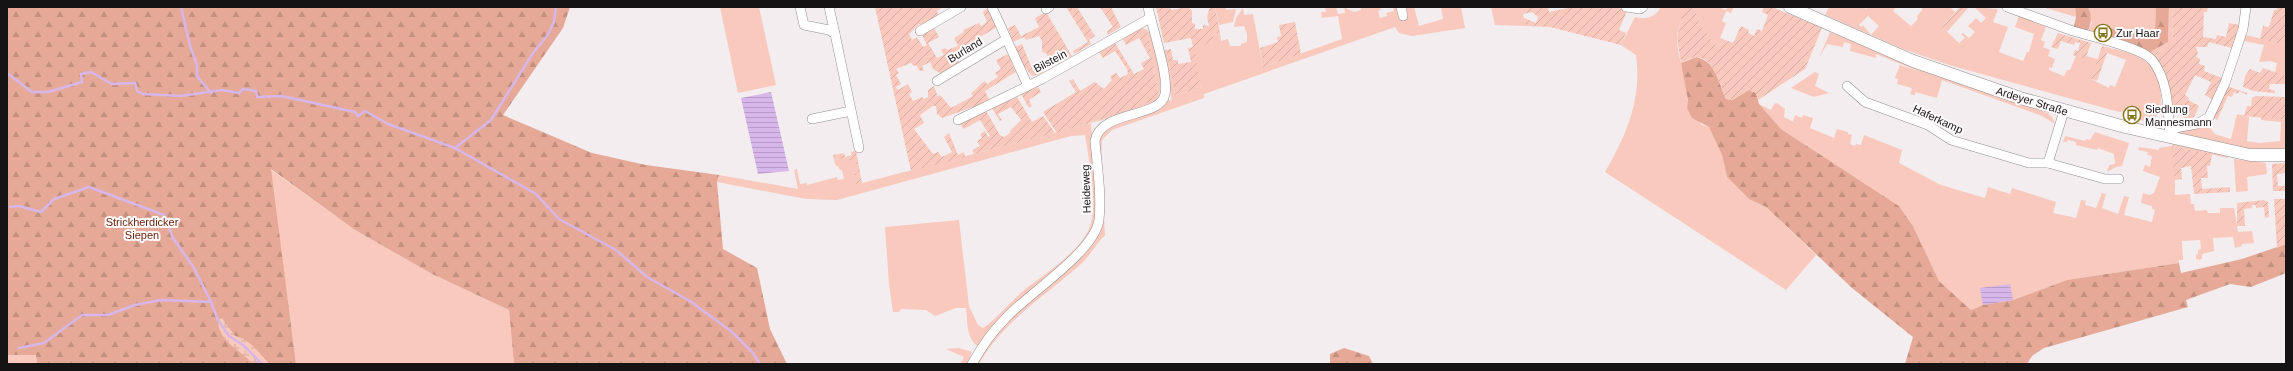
<svg xmlns="http://www.w3.org/2000/svg" width="2293" height="371" viewBox="0 0 2293 371" font-family="Helvetica,sans-serif">
<style>
.green{fill:#f8c9bc;fill-rule:evenodd}
.forest{fill:url(#forest-firs)}
.wetland{fill:url(#wetland-marsh)}
.garden{fill:url(#garden-furrows)}
.water{fill:url(#water-rules)}
.lines{fill:none;stroke-linecap:round;stroke-linejoin:round}
.stream{stroke:#d7b7e9;stroke-width:2.5}
.minor-casing{stroke:#938e90;stroke-width:10}
.secondary-casing{stroke:#938e90;stroke-width:13}
.minor{stroke:#fff;stroke-width:9}
.secondary{stroke:#fff;stroke-width:12}
.labels{text-anchor:middle;stroke-width:4;stroke-linejoin:round;paint-order:stroke}
.poi-label{font-size:11px;fill:#151314;stroke:#fffbfc;text-anchor:start}
.street-label{font-size:11px;fill:#151314;stroke:#fffbfc}
.park-label{font-size:11px;fill:#661f08;stroke:#fffbfc}
</style>
<defs>
<pattern id="forest-firs" width="22" height="20" patternUnits="userSpaceOnUse"><rect width="22" height="20" fill="#e6a997"/><path d="M5 1l3.5 6h-7zM16 11l3.5 6h-7z" fill="#c49181"/></pattern>
<pattern id="wetland-marsh" width="20" height="14" patternUnits="userSpaceOnUse"><rect width="20" height="14" fill="#f8c9bc"/><path d="M1 5h8M5 5V1M11 12h8M15 12V8" fill="none" stroke="#d4aca1"/></pattern>
<pattern id="garden-furrows" width="10" height="10" patternUnits="userSpaceOnUse"><rect width="10" height="10" fill="#f8c9bc"/><path d="M-1 1l2-2M0 10L10 0M9 11l2-2" fill="none" stroke="#d4aca1"/></pattern>
<pattern id="water-rules" width="6" height="5" patternUnits="userSpaceOnUse"><rect width="6" height="5" fill="#d7b7e9"/><path d="M0 2.5h6" fill="none" stroke="#b89cc7"/></pattern>
</defs>
<rect width="100%" height="100%" fill="#f3edef"/>
<g class="green">
<polygon points="720,7 759,7 776,85 738,93"/>
<polygon points="1215,7 1226,7 1226,10 1236,9 1233,22 1219,25"/>
<path d="M1325 7H1336L1338 14 1345 13 1344 7 1354 12 1361 10V7H1380L1381 10 1378 11 1380 18 1387 16 1386 13 1394 11 1393 7H1397L1407 15 1406 8 1414 7 1419 26 1443 19 1441 7H1461L1465 28 1412 36 1399 33 1395 27 1204 94V98L1112 130 1102 140 1101 161 1105 235C1096 244 1090 256 1081 264 1044 297 1004 320 979 364H975L983 351C966 339 968 328 966 308H956L935 316 926 310 901 309 899 312H893L889 284 885 227 959 220 969 306 978 325 983 328C998 318 1009 303 1023 291 1044 274 1084 250 1091 223 1097 198 1089 160 1085 135L1071 136 837 200 806 199 717 182 719 175 798 189 794 170 797 169 800 184 807 183V185L837 177 838 180 844 179 842 170H840L838 166H836L834 160 848 158 856 163 862 183 1055 133 1091 123 1150 101 1159 96 1147 30C1157 39 1163 83 1159 96L1172 101 1162 50H1166L1175 95 1201 89 1193 47 1214 43 1213 34 1220 33 1221 41 1228 39 1230 46H1241V44L1247 42V34L1244 26 1234 27 1236 18 1243 8 1244 15 1253 14 1263 67 1342 39 1338 16 1322 18 1321 12H1326ZM1155 106 1153 112 1109 127 1102 134 1092 138 1091 123Z"/>
<polygon points="1491,7 1521,7 1526,26 1495,25"/>
<path d="M1658 7 1685 8C1683 17 1677 29 1677 38 1677 61 1691 85 1687 108L1702 125 1709 127 1722 155 1727 177 1749 199 1766 207 1816 255 1786 290 1605 172C1627 134 1642 99 1636 55L1621 45 1635 17C1644 20 1654 18 1660 9Z"/>
<polygon points="1693,7 1719,7 1726,10 1728,7 1734,7 1731,13 1726,11 1722,21 1726,23 1720,38 1728,41 1716,47 1699,22"/>
<path d="M1829 7H1863L1866 9 1868 7H1896L1893 11 1911 26 1918 19 1917 16 1922 10V7H1950L1955 12 1942 27 1959 43 1965 38 1961 34 1963 33 1969 38 1975 32 1968 26 1976 18 1981 23 1986 18 1974 7 1998 9 1993 22 2008 27 1999 52 2023 61 2027 52H2029L2034 34 2015 27 2019 16 2046 27 2041 40 2045 42 2043 47 2050 50 2048 56 2055 59 2052 68 2049 67V70L2064 76 2067 70H2070L2076 56 2085 59 2086 56 2098 59 2091 79 2109 88 2110 85 2115 87 2126 60 2107 53 2105 51 2106 47C2121 51 2137 53 2149 64 2161 77 2169 114 2149 122L2125 116 2124 111 2119 112 1949 65 1903 49 1825 15ZM1868 16 1879 26 1871 35 1863 25 1861 27 1859 25Z"/>
<polygon points="2042,7 2075,7 2076,17"/>
<polygon points="2088,7 2156,7 2155,29 2147,34 2110,28 2106,41 2086,35 2092,23"/>
<polygon points="2169,7 2172,7 2173,48 2155,53 2160,63 2145,55 2168,42"/>
<polygon points="1830,32 1902,61 2047,113 2052,117 2055,124 2042,116 1942,80 1937,98 1915,92 1915,95 1910,94 1912,88 1897,84 1898,79 1895,78 1900,65 1921,72 1876,54 1876,58 1850,51 1851,44 1844,42 1843,47 1827,44 1819,58"/>
<polygon points="2246,35 2286,45 2286,76 2275,73 2277,63 2270,61 2259,62 2264,45 2244,41"/>
<polygon points="1815,72 1819,74 1815,86 1829,93 1814,97 1791,88"/>
<polygon points="1777,103 1785,109 1784,117 1800,125 1793,121 1795,115 1802,118 1803,115 1813,118 1810,128 1834,138 1837,129 1848,132 1848,134 1852,135 1850,144 1855,146 1856,144 1861,145 1864,135 1902,150 1899,163 1941,185 1985,198 1988,187 2010,194 2012,188 2056,202 2053,213 2076,218 2081,200 2086,201 2085,205 2096,208 2102,193 2106,194 2102,208 2118,214 2124,196 2129,197 2124,215 2152,222 2155,210 2152,209 2152,206 2141,203 2143,193 2150,195 2154,193 2160,177 2143,171 2145,165 2150,167 2152,156 2147,155 2148,152 2138,150 2139,147 2159,150 2159,148 2172,146 2175,128 2209,117 2208,126 2215,134 2231,139 2237,114 2249,117 2247,141 2259,143 2280,141 2281,122 2261,120 2261,117 2286,120 2286,155 2227,150 2228,158 2173,146 2175,195 2190,194 2191,204 2194,204 2195,211 2207,210 2208,213 2220,213 2220,208 2234,208 2238,232 2252,231 2254,243 2242,244 2242,246 2235,248 2233,237 2213,238 2214,251 2202,254 2202,258 2200,260 2196,259 2196,255 2198,254 2198,250 2201,249 2200,240 2182,241 2183,260 2179,260 2179,263 2067,280 2013,300 1983,305 1971,310 1939,281 1913,226 1899,206 1781,129 1759,104 1771,110 1774,104"/>
<polygon points="2095,132 2129,143 2122,166 2116,167 2107,172 2109,165 2115,164 2114,154 2098,148 2097,150 2076,145 2076,142 2068,140 2067,142 2063,142 2065,136 2085,141 2086,139 2090,140"/>
<polygon points="2234,159 2266,163 2267,174 2247,177 2248,191 2236,192"/>
<polygon points="270,169 355,230 432,274 509,310 514,364 296,364"/>
<polygon points="959,348 972,352 967,364 960,364 964,357 946,349"/>
<polygon points="7,355 36,355 37,364 7,364"/>
</g>
<g class="forest">
<polygon points="7,7 570,7 563,28 503,115 592,153 646,165 719,175 717,182 723,249 757,268 770,329 787,364 514,364 509,310 432,274 355,230 271,169 296,364 37,364 36,355 7,355"/>
<path d="M2075 7H2088C2093 18 2091 25 2086 35L2073 31 2076 17Z"/>
<polygon points="2156,7 2169,7 2168,42 2145,55 2106,41 2110,28 2147,34 2155,29"/>
<path d="M1696 57C1716 61 1718 82 1726 99L1732 100 1749 90 1756 93 1759 104 1781 129 1899 206 1913 226 1939 281 1971 310 1983 305 2013 300 2067 280 2179 263 2181 273 2242 259 2286 244V273L2251 287 2230 284 2186 300 2188 307 2044 348 2032 356 2027 364H1905L1913 337 1852 288 1766 207 1749 199 1727 177 1722 155 1709 127 1692 118 1687 108 1688 100 1681 63Z"/>
<polygon points="1344,348 1369,356 1373,364 1330,364 1330,354"/>
</g>
<path class="wetland" d="M222 318 235 336C251 339 258 353 270 364H253C240 349 218 342 218 320Z"/>
<g class="garden">
<path d="M875 7H943L937 11 939 16 922 26 919 24 909 34 912 40 917 37 923 47 927 45 922 35 934 28 939 37 928 43 937 58 944 55 941 50 945 48 947 50 958 46 954 38 964 32 963 30 979 23 981 26 987 22 983 12 989 7 997 27 960 49 963 53 956 57 960 64 942 74 933 69 930 62 922 66 924 71H920L916 65 914 66 911 63 896 69 899 73 896 75 901 84 896 87 898 90 908 84 912 92 909 94 913 101 922 97 924 99 928 97V90L934 86 938 97 940 95 951 108 973 96 971 93C978 89 978 85 985 81L987 84 998 77 995 73 1001 69 996 60 1008 54 1016 72 985 91 990 101 942 118 937 114 936 106H933L920 115 924 123 914 129 933 154 938 152 942 157 952 152 944 137 949 133 958 155 964 152 965 157 911 171Z"/>
<polygon points="1066,7 1077,7 1095,36 1089,40 1091,44 1074,54 1073,51 1088,42"/>
<polygon points="1100,7 1111,7 1121,27 1108,35 1107,31 1113,27"/>
<polygon points="1156,7 1170,7 1171,10 1188,7 1192,11 1192,23 1195,24 1195,29 1203,29 1203,25 1209,26 1207,17 1210,7 1215,7 1220,33 1213,34 1215,43 1194,47 1201,89 1175,95 1166,50 1171,49 1173,60 1178,60 1178,64 1191,62 1188,48 1193,47 1191,38 1164,43"/>
<path d="M1521 7H1548L1549 12C1572 7 1604 1 1627 11L1619 30 1626 33 1621 45 1550 27 1526 26 1524 18 1536 23 1538 17 1532 12 1523 14Z"/>
<path d="M1684 7H1693L1699 22 1716 47 1728 41 1733 43 1741 26 1749 30 1748 33 1754 36 1757 29 1762 31 1768 15 1762 12 1764 7H1772L1822 28 1805 69 1758 100 1756 93 1749 90 1732 100 1726 99C1717 79 1711 43 1681 63L1677 37Z"/>
<polygon points="1960,7 1969,7 1947,32 1942,27"/>
<path d="M2172 7H2208L2207 12H2204C2203 20 2204 28 2203 37L2216 39 2217 35 2226 37 2229 23 2239 25 2232 48 2209 42 2207 47H2196L2198 53 2196 57 2200 59 2199 64 2205 66 2204 71 2222 78 2212 99 2205 95 2211 82 2195 75 2185 95 2189 98 2188 100 2199 106 2194 117C2172 125 2171 92 2167 79 2164 70 2159 62 2155 53L2173 47Z"/>
<polygon points="2277,7 2286,7 2286,45 2260,39 2263,26 2269,27 2274,10 2277,10"/>
<polygon points="1046,12 1072,56 1058,64 1051,62 1046,53 1042,52 1042,41 1039,36 1026,40 1024,37 1013,42 1008,28 1015,25 1021,36 1039,27 1035,18"/>
<polygon points="1295,22 1301,54 1263,67 1260,48 1278,42 1277,37 1281,36 1279,25"/>
<path d="M1143 28 1147 30 1148 35 1159 96C1147 107 1076 127 1057 133L1043 112 1076 92 1069 81 1073 79 1080 91 1095 82 1104 89 1112 80 1110 76 1116 73 1120 78 1128 74 1127 69 1115 51 1103 58 1098 51 1115 43 1134 74 1144 69 1141 63 1150 58 1139 38 1126 45 1122 37Z"/>
<polygon points="2058,33 2091,43 2085,60 2073,55 2075,50 2078,51 2080,43 2075,42 2074,45 2061,41 2058,49 2051,47"/>
<polygon points="1022,44 1033,71 1041,67 1043,73 1032,76 1023,65 1015,47"/>
<polygon points="2102,46 2106,47 2105,51 2107,53 2097,81 2091,79"/>
<polygon points="2263,68 2286,76 2286,84 2270,84 2269,89 2275,91 2275,93 2254,91 2243,87 2245,76 2250,69 2260,73"/>
<polygon points="2227,86 2247,93 2247,95 2239,91 2238,94 2234,92 2232,97 2228,96 2217,120 2213,117"/>
<polygon points="1038,87 1041,92 1029,100 1032,106 1029,108 1021,94"/>
<polygon points="2256,96 2286,97 2286,120 2244,116 2247,106 2251,106 2252,98"/>
<polygon points="1017,97 1032,122 1043,116 1055,133 974,154 972,150 980,146 977,141 982,138 980,134 985,131 988,137 990,136 980,120 964,129 960,124 986,111 1000,135 1004,137 1010,133 1010,131 1021,120 1011,107 998,114 1002,120 1000,121 992,108"/>
<polygon points="2172,146 2212,154 2210,166 2207,166 2208,178 2201,178 2202,189 2230,187 2230,192 2194,194 2191,166 2181,168 2182,179 2175,180 2175,195"/>
<polygon points="856,151 862,183 855,184 854,178 856,178 855,174 858,173 856,163 852,164 848,158 834,160 833,155 844,153 845,157 852,155 851,152"/>
<polygon points="2286,163 2286,173 2277,174 2278,186 2286,186 2286,191 2273,191 2272,164"/>
<polygon points="2274,199 2286,199 2286,244 2277,248"/>
<polygon points="2264,200 2268,202 2269,217 2265,218 2264,207 2256,208 2256,205 2252,205 2252,208 2244,209 2245,226 2237,226 2237,203"/>
</g>
<g class="water">
<polygon points="771,92 789,171 758,174 741,98"/>
<polygon points="2010,284 2013,300 1983,305 1980,288"/>
</g>
<g class="lines">
<g class="stream">
<polyline points="181,7 190,46 197,65 197,76 211,93"/>
<polyline points="7,73 32,92 48,92 82,82 81,74 91,72 112,84 135,83 137,91 143,94 180,96 222,90 239,93 243,89 256,91 257,97 282,96 355,112 358,116 365,111 388,124 455,148 536,194 559,219 616,250 647,277 690,301 732,332 753,353 760,364"/>
<polyline points="455,148 491,120 533,53 547,36 554,22 556,7"/>
<polyline points="10,207 19,206 41,212 54,199 89,187 164,215 173,238 194,268 211,302"/>
<polyline points="19,348 44,343 82,315 108,315 135,305 161,300 211,302 218,320 229,336 243,345 262,364"/>
</g>
<defs>
<g id="minor">
<polyline points="800,7 804,25 829,30 835,34 859,148"/>
<polyline points="829,7 835,34"/>
<polyline points="992,7 1028,86"/>
<polyline points="1401,7 1403,16"/>
<polyline points="1626,7 1640,9 1643,7"/>
<path d="M2007 7C2029 15 2051 23 2073 31 2090 36 2143 48 2152 60 2169 81 2168 111 2170 136"/>
<polyline points="1046,9 1049,7"/>
<polyline points="920,31 961,7"/>
<polyline points="937,81 1005,40"/>
<polyline points="1847,86 1865,102 1928,125 1951,140 2029,163 2048,163 2105,179 2119,179"/>
<polyline points="812,119 851,111"/>
<polyline points="958,120 1042,79 1150,18"/>
<polyline points="2170,136 2175,128 2197,124 2209,117 2225,83 2243,29 2246,7"/>
<polyline points="2048,163 2064,111"/>
<path d="M972 364C981 348 991 333 1004 320 1027 294 1094 253 1099 220 1102 195 1097 166 1095 141 1101 109 1161 119 1165 94 1169 76 1152 27 1148 7"/>
</g>
<polyline id="secondary" points="1790,7 1913,61 2020,98 2125,127 2250,155 2286,155"/>
</defs>
<use href="#minor" class="minor-casing"/>
<use href="#secondary" class="secondary-casing"/>
<use href="#minor" class="minor"/>
<use href="#secondary" class="secondary"/>
</g>
<defs>
<symbol id="bus-ring" viewBox="-11 -11 22 22"><circle r="9.5" fill="#fffbfc" stroke="#807112" stroke-width="1.5"/><path d="M-5-6H5V4H4V6H2V4H-2V6H-4V4H-5ZM-3.5-4V0h7V-4ZM-3.5 1.2v1.5H-2V1.2ZM2 1.2v1.5H3.5V1.2Z" fill="#807112"/></symbol>
</defs>
<g fill-rule="evenodd">
<use href="#bus-ring" x="2093" y="23" width="20" height="20"/>
<use href="#bus-ring" x="2122" y="105" width="20" height="20"/>
</g>
<g class="labels">
<g class="poi-label">
<text x="2116" y="37">Zur Haar</text>
<text x="2145" y="113">Siedlung<tspan x="2145" dy="13">Mannesmann</tspan></text>
</g>
<g class="street-label">
<text transform="translate(965 50) rotate(-31)" y="4">Burland</text>
<text transform="translate(1050 61) rotate(-28)" y="4">Bilstein</text>
<text transform="translate(2032 101) rotate(17)" y="4">Ardeyer Straße</text>
<text transform="translate(1938 119) rotate(25)" y="4">Haferkamp</text>
<text transform="translate(1086 189) rotate(-92)" y="4">Heideweg</text>
</g>
<g class="park-label">
<text x="142" y="226">Strickherdicker<tspan x="142" dy="13">Siepen</tspan></text>
</g>
</g>
<rect width="2293" height="371" fill="none" stroke="#151314" stroke-width="16"/>
</svg>
